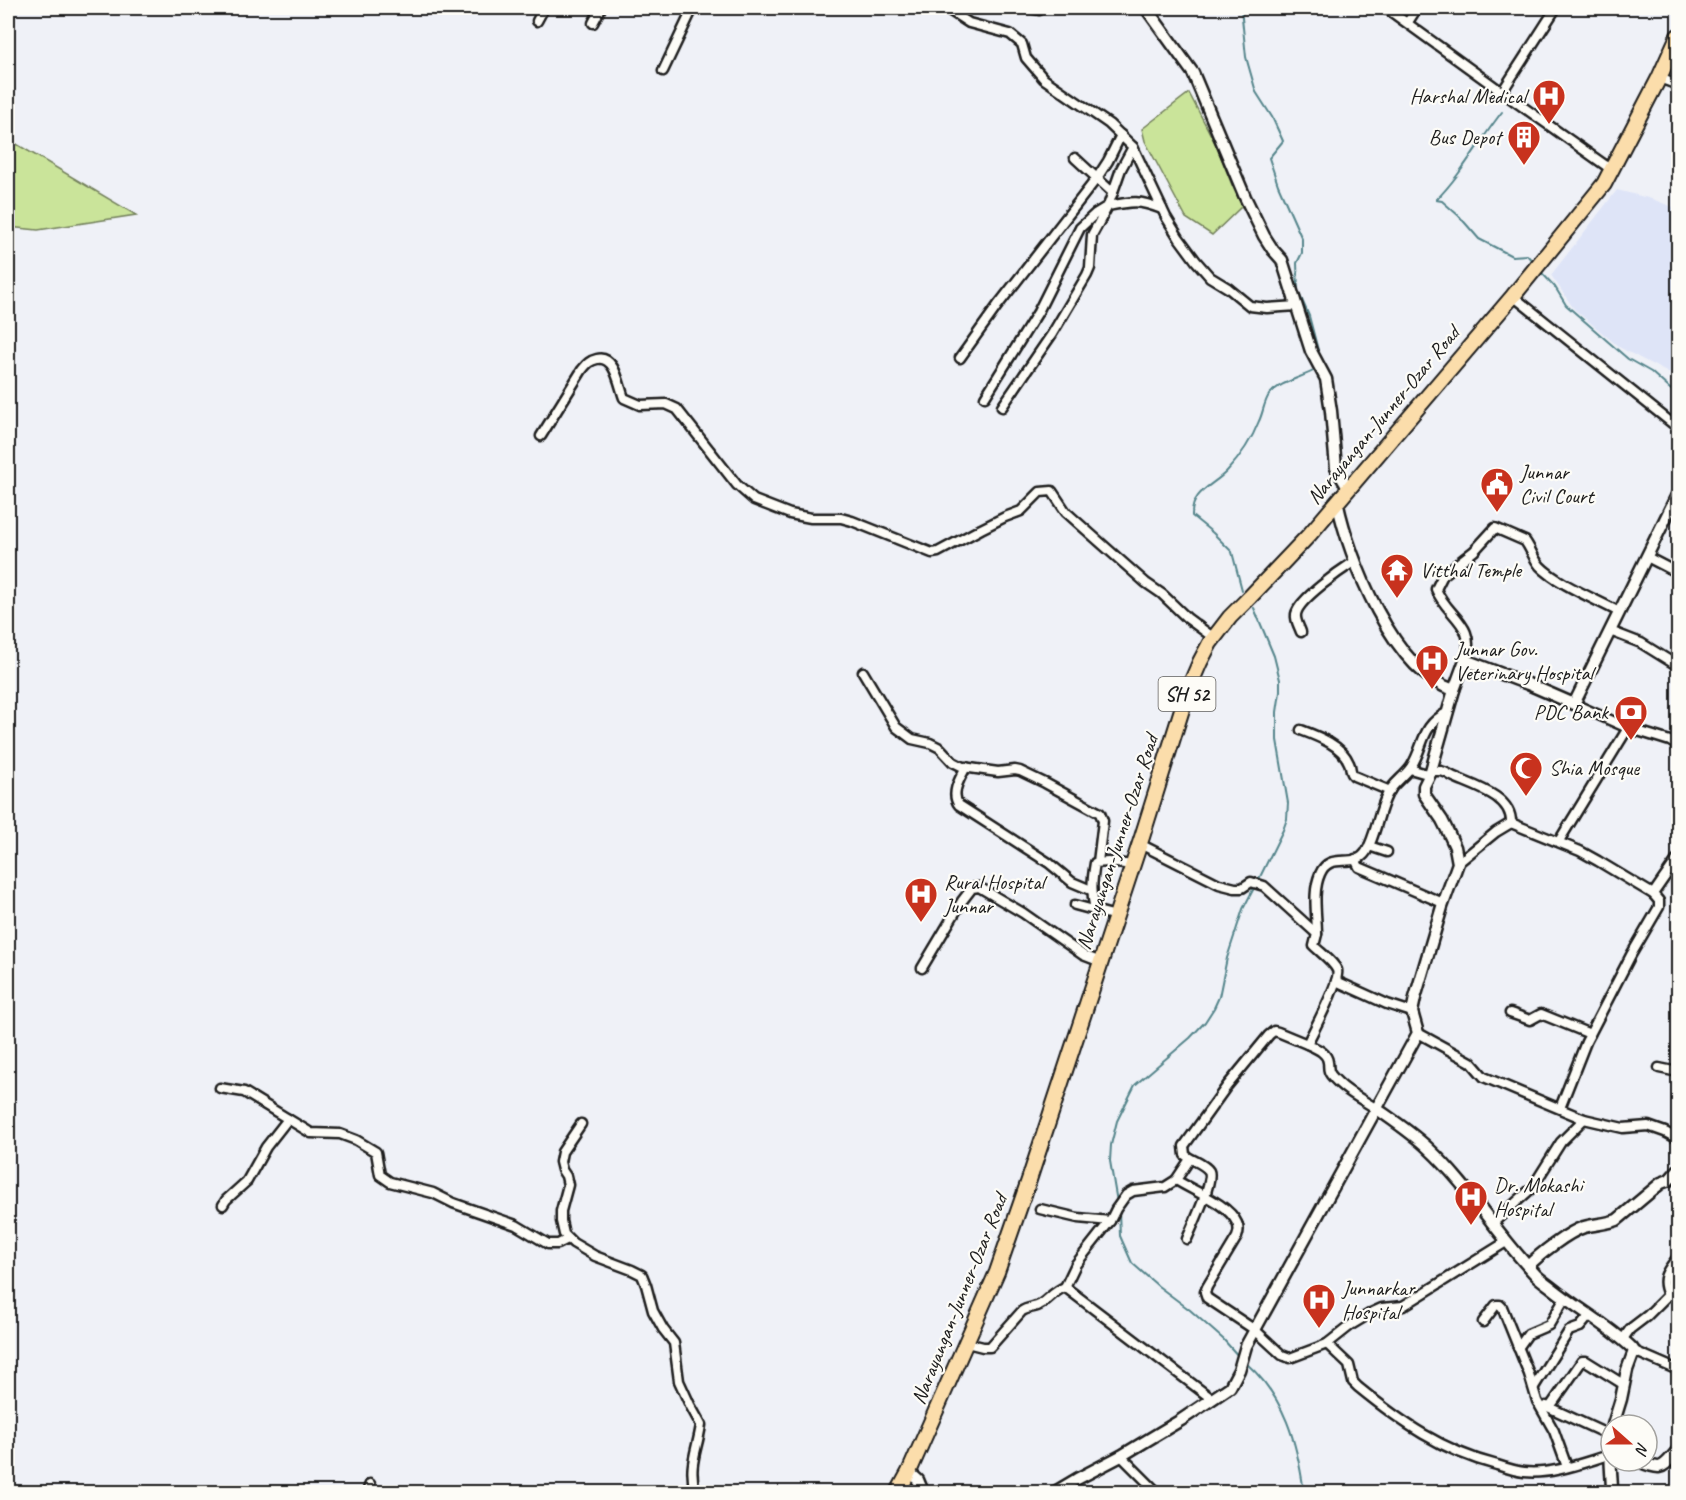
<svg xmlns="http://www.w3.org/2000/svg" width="1686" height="1500" viewBox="0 0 1686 1500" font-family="Caveat,sans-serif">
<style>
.built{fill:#dee4f7}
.green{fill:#cae49a;stroke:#73805b;stroke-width:1.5}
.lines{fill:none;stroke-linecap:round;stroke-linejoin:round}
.stream{stroke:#55858b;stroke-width:2}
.minor-casing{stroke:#1c1c1c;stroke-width:13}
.tertiary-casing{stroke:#1c1c1c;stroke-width:15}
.primary-casing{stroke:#1c1c1c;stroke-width:18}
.minor{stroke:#fdfcf7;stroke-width:8}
.tertiary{stroke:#fdfcf7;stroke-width:10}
.primary{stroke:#fbddab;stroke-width:14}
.labels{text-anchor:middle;stroke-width:4.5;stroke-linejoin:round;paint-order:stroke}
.shield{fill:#fdfcf7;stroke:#605f5e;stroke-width:1.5}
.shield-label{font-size:20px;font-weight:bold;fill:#1c1c1c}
.poi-label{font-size:21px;fill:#1c1c1c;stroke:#fdfcf7;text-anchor:start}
.street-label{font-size:21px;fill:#1c1c1c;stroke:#fdfcf7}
</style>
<rect width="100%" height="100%" fill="#eff1f7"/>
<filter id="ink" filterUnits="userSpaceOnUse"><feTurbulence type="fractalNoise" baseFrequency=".0167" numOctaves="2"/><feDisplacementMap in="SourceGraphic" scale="12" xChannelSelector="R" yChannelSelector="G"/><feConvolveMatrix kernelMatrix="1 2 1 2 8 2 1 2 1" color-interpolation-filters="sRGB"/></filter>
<g filter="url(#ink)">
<polygon class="built" points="1617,190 1652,199 1678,209 1678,377 1674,376 1619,347 1574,309 1551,275"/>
<g class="green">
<polygon points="1189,93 1217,147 1232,185 1242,206 1212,235 1186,218 1145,141 1142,129"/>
<polygon points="8,139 136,215 38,230 8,227"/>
</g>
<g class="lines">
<g class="stream">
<polyline points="1241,8 1246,57 1256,92 1272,117 1283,141 1269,158 1278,185 1302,239 1302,253 1297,263 1298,291 1309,316 1319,354"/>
<path d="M1502 112C1479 141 1462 174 1436 200L1442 201 1459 216 1479 239 1512 256 1527 255 1533 262"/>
<polyline points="1541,272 1555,287 1566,305 1628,359 1651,372 1678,396"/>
<path d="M1242 590 1232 552 1213 533 1192 516C1191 491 1213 486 1227 471 1241 456 1252 439 1259 421 1263 413 1264 402 1269 395 1281 381 1302 378 1317 369"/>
<polyline points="1254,608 1274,656 1280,680 1280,692 1277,712 1277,740 1288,803 1287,819 1283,830 1258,881"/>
<polyline points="1117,1202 1110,1161 1111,1145 1117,1121 1135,1085 1190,1038 1205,1022 1214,1008 1219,997 1227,958 1243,909 1255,886"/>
<polyline points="1119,1211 1120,1236 1132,1263 1158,1286 1190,1310 1223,1339 1239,1357"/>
<path d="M1246 1363C1285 1397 1297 1443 1304 1492"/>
</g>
<defs>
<g id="minor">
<polyline points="946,8 969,23 1010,34 1022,44 1026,58 1044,79 1109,124 1133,147 1166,217 1179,238 1196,261 1210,277 1228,288 1250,306 1267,308 1297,306"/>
<polyline points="1029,8 1039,10 1042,8"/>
<polyline points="1386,8 1502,92 1612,170"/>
<polyline points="537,21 544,8"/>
<polyline points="1408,22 1417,8"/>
<polyline points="593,23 601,8"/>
<polyline points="663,71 693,8"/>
<polyline points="1659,78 1678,85"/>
<polyline points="1502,92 1556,8"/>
<polyline points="1075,158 1113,193"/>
<polyline points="1513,296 1678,428"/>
<polyline points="960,358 998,305 1097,178 1108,161 1121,135"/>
<polyline points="985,397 1038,312 1080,228 1095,214 1108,206 1121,169 1133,147"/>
<path d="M1002 407 1052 334 1087 275 1090 268 1092 235 1108 206C1133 201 1139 200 1162 209"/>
<path d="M541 436 582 370C587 364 589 361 597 359 615 355 619 385 624 398L640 405 666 404 677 409 737 485 754 500 790 514 811 518H841L852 521 932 553 938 552 981 529 1005 517 1021 511 1040 492 1052 491 1066 512 1076 521 1146 583 1162 594 1187 618 1214 638"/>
<polyline points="1647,557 1678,573"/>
<polyline points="1610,631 1641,643 1678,666"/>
<path d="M1301 632C1299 626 1295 621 1296 614 1299 599 1341 570 1355 561"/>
<path d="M1465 660C1478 624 1446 616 1436 589L1443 575 1474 551 1495 528 1525 541C1531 549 1533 558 1540 566 1556 583 1597 600 1619 612"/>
<polyline points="863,672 896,727 912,739 930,743 940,748 953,762 963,767 998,772 1015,770 1020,771 1045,783 1100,813 1103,821 1098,862"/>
<polyline points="1574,704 1628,728 1670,741 1678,746"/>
<path d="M1301 730C1317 736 1342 745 1349 763 1352 769 1349 771 1354 776L1390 791"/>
<path d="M966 767C960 778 950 794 959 805L1049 863 1072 882 1091 890"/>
<path d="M1410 769 1427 774 1434 771H1441C1446 772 1450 775 1454 777 1474 786 1512 796 1511 823"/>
<polyline points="1559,841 1628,728"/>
<path d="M1140 844 1219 884 1235 888H1242L1251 882 1264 886 1317 934 1314 946C1321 953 1333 961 1337 970 1341 979 1313 1032 1307 1044 1315 1048 1327 1052 1328 1062 1329 1067 1327 1070 1331 1075 1343 1090 1361 1099 1377 1109"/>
<polyline points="1369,846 1387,852"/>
<polyline points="1355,859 1359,867 1443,903"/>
<polyline points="1458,863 1496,832 1511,823 1580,851 1598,861 1653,894 1659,901 1659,907 1631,955 1586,1042 1560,1108"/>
<polyline points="1653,894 1678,858"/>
<polyline points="1075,905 1116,916"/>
<path d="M1095 910C1091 893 1092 880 1095 863L1108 862 1133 865"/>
<path d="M1317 934C1317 915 1312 892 1320 874 1330 850 1354 870 1366 852 1376 835 1378 813 1387 795 1392 784 1404 777 1411 767 1425 745 1420 726 1448 712"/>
<polyline points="922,968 962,901 972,888 979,887 1023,913 1083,955 1101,962"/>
<polyline points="1336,981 1387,1004 1412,1012"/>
<polyline points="1510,1013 1530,1020 1541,1014 1590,1034"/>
<polyline points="1418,1033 1471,1062 1484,1077 1584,1119 1623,1128 1648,1126 1665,1132 1678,1139"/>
<polyline points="1659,1068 1678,1072"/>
<polyline points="220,1088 244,1092 311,1133 340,1134 356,1140 376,1152 380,1175 390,1182 433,1193 453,1203 516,1225 548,1244 558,1244 568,1239"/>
<path d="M581 1124 562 1152 560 1162 562 1170 566 1176 568 1185 561 1211V1221L564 1234 573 1243 595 1256 632 1270 642 1275 646 1285 653 1311 663 1329 674 1343 679 1381 690 1405 701 1425C697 1452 688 1464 695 1492"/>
<path d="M1190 1159 1176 1180C1193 1191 1229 1204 1237 1223 1239 1227 1239 1232 1237 1237L1207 1287 1205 1292 1207 1298 1255 1330 1282 1355 1290 1358 1327 1344 1351 1325 1371 1313 1382 1308 1403 1306 1506 1242"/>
<polyline points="223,1205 226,1200 247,1181 266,1147 288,1119"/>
<polyline points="1040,1209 1078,1218 1110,1221"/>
<polyline points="1493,1223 1532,1188 1561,1142 1584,1119"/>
<path d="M1187 1239C1192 1227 1214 1181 1209 1171 1205 1164 1191 1160 1185 1155L1184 1146 1227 1086 1269 1035 1274 1031 1278 1032 1307 1044"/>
<polyline points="1065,1287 1076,1264 1110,1221 1116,1209 1126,1195 1133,1191 1165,1187 1176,1180"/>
<path d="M1668 1295C1660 1278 1667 1271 1678 1257"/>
<polyline points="1483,1322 1496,1305 1500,1305 1502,1307 1529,1374 1537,1401 1554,1431 1567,1467"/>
<polyline points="1623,1339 1630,1329 1647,1316 1668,1295 1678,1296"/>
<path d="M967 1343 983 1347H990L1022 1311C1028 1307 1035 1308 1041 1304 1049 1299 1054 1291 1065 1287L1212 1399"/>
<path d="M1327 1344 1349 1365 1353 1382 1358 1387C1401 1422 1442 1451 1497 1465 1506 1468 1515 1471 1524 1472 1552 1475 1582 1463 1609 1455"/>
<polyline points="1518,1348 1528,1334 1549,1325 1565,1298"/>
<polyline points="1634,1351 1678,1370"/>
<polyline points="1534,1387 1569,1331 1580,1327 1590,1315"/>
<polyline points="1546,1406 1611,1436"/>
<polyline points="1550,1407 1582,1361 1586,1361 1623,1384"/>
<polyline points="1121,1456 1157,1492"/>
<polyline points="367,1492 370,1484"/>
</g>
<g id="tertiary">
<polyline points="1146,8 1193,73 1245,197 1264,236 1273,250 1282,260 1311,351 1326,379 1331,411 1336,468 1348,488"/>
<path d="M1337 501C1349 558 1393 672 1454 690"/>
<path d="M1377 1109C1394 1121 1412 1133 1428 1148 1468 1185 1496 1233 1534 1273 1539 1279 1546 1283 1552 1288 1578 1309 1608 1325 1632 1348L1634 1351 1627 1370 1621 1399 1613 1425"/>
<path d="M1528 1266C1540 1254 1568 1232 1584 1227 1595 1224 1606 1224 1617 1220L1661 1183 1669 1180 1678 1170"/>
<path d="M1611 1444C1609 1460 1612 1476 1612 1492"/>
<path d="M1638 1461C1664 1471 1661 1469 1678 1450"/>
<polyline points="909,1472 918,1480 923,1492"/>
<polyline points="1055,1492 1077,1479 1121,1456 1181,1420 1230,1387 1239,1370 1246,1346 1418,1033 1412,1012 1415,998 1442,907 1458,863 1455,847 1450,836 1442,820 1424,794 1424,786 1430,774 1454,690 1465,660 1528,684 1574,704 1678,493"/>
</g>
<polyline id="primary" points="898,1492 909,1472 997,1272 1029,1180 1142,837 1188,690 1200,662 1210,643 1230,617 1250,597 1310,534 1513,296 1604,184 1659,78 1678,36"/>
</defs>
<use href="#minor" class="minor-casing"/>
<use href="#tertiary" class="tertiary-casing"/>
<use href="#primary" class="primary-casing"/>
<use href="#minor" class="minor"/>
<use href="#tertiary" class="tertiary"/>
<use href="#primary" class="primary"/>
</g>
</g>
<defs>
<symbol id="hospital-pin" viewBox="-11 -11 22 30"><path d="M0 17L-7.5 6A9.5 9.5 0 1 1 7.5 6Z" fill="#c8321e" stroke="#fdfcf7"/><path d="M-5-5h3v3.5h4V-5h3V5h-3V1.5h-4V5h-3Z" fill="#fff"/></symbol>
<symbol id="building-pin" viewBox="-11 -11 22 30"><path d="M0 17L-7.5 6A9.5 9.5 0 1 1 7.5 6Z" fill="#c8321e" stroke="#fdfcf7"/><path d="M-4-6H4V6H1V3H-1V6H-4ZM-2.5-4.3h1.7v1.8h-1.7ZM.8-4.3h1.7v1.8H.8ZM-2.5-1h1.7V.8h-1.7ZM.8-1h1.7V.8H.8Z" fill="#fff"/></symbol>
<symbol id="civic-pin" viewBox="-11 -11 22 30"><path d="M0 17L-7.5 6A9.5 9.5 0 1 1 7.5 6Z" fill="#c8321e" stroke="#fdfcf7"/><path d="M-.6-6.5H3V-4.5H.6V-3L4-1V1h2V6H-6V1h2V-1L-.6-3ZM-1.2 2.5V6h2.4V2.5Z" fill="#fff"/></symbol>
<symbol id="temple-pin" viewBox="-11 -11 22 30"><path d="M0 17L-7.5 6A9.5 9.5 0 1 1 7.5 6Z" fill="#c8321e" stroke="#fdfcf7"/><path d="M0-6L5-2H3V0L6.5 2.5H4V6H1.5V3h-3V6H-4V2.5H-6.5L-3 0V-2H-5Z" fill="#fff"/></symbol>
<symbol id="bank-pin" viewBox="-11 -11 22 30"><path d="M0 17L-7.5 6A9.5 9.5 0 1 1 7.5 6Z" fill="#c8321e" stroke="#fdfcf7"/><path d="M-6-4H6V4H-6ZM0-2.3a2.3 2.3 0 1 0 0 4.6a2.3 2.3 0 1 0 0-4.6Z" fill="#fff"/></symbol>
<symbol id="mosque-pin" viewBox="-11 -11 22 30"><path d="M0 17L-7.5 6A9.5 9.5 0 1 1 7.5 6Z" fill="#c8321e" stroke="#fdfcf7"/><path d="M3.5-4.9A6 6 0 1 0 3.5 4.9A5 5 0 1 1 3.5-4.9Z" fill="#fff"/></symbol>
</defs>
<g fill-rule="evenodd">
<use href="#hospital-pin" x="1530" y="77" width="38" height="52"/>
<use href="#building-pin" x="1505" y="118" width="38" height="52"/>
<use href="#civic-pin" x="1478" y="465" width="38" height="52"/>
<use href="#temple-pin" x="1378" y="551" width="38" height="52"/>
<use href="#hospital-pin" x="1413" y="642" width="38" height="52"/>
<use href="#bank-pin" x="1612" y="693" width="38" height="52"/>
<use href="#mosque-pin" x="1507" y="749" width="38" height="52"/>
<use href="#hospital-pin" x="902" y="875" width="38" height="52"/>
<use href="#hospital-pin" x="1452" y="1178" width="38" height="52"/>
<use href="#hospital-pin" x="1300" y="1281" width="38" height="52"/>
</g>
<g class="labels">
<rect class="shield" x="1158.5" y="677" width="57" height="34" rx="4.5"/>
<g class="shield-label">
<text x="1187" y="701">SH 52</text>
</g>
<g class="poi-label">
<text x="1526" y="103" text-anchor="end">Harshal Medical</text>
<text x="1501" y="144" text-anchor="end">Bus Depot</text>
<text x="1520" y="479">Junnar<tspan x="1520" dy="24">Civil Court</tspan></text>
<text x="1420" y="577">Vitthal Temple</text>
<text x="1455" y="656">Junnar Gov.<tspan x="1455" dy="24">Veterinary Hospital</tspan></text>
<text x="1608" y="719" text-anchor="end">PDC Bank</text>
<text x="1549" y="775">Shia Mosque</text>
<text x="944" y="889">Rural Hospital<tspan x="944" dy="24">Junnar</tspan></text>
<text x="1494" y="1192">Dr. Mokashi<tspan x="1494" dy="24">Hospital</tspan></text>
<text x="1342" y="1295">Junnarkar<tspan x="1342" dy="24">Hospital</tspan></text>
</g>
<g class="street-label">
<text transform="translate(1383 415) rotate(-50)" y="7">Narayangan-Junner-Ozar Road</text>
<text transform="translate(1117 842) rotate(-72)" y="7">Narayangan-Junner-Ozar Road</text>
<text transform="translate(959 1299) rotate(-68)" y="7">Narayangan-Junner-Ozar Road</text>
</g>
</g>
<rect width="1686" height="1500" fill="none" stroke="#fdfcf7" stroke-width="30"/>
<rect x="15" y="15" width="1656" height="1470" fill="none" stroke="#1c1c1c" stroke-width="2" filter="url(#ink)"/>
<g transform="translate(1629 1443) rotate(111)"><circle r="28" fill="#fdfcf7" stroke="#a3a29f" stroke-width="1.5"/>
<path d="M0-4.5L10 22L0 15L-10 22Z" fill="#c8321e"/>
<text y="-9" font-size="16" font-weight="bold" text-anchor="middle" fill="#1c1c1c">N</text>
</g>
</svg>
